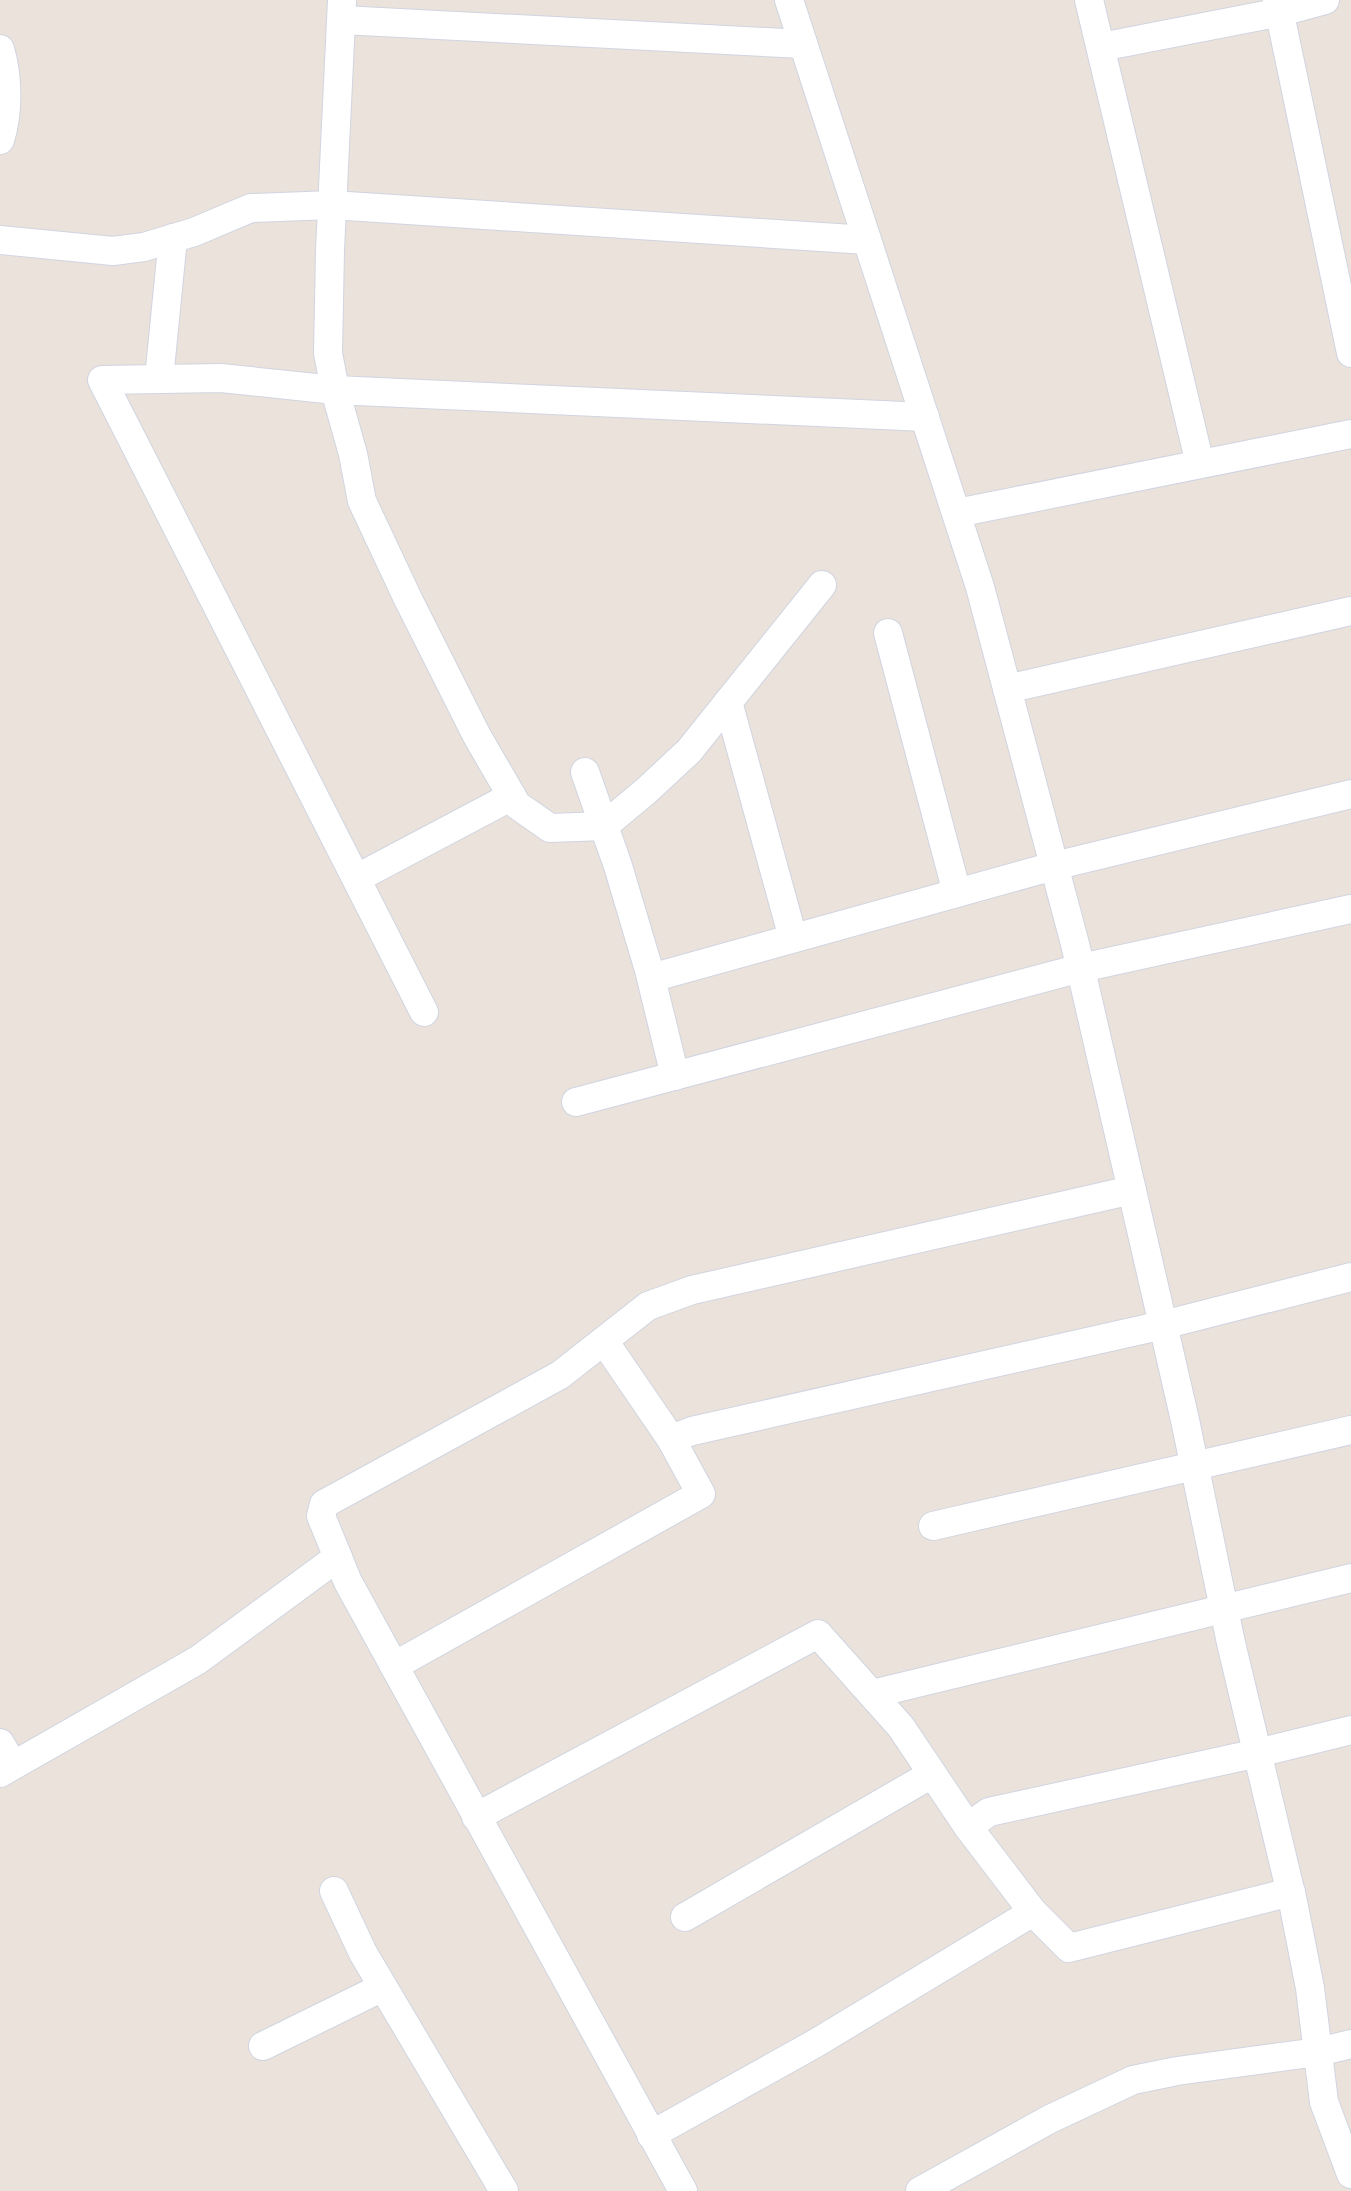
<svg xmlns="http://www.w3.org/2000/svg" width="1351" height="2191" viewBox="0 0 1351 2191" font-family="'Sofia Sans Condensed',sans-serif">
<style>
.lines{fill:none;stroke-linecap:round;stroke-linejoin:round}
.minor-casing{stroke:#d0d5e1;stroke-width:30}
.minor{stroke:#fff;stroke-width:28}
</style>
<rect width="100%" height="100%" fill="#eae2db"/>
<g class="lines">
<defs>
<g id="minor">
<polyline points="342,0 330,250 328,353 335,390 353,454 362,501 408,599 477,736 517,805 550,828 604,826 646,791 689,751 822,585"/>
<polyline points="789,0 980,587 1075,944 1185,1420 1231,1643 1293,1902 1310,1988 1324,2102 1351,2174"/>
<polyline points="1089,0 1200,464"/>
<polyline points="1277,0 1351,353"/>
<polyline points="342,20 803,44"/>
<polyline points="1101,47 1281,12 1325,0"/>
<path d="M0 49C8 76 9 112 0 140"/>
<polyline points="0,240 113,251 144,247 194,232 251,208 332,205 867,240"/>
<polyline points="159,379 173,238"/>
<polyline points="957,513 1351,434"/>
<polyline points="888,633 957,893"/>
<polyline points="1007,689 1351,611"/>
<polyline points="728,702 793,938"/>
<polyline points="585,772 618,866 649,970 675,1076"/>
<polyline points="357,878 512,796"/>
<polyline points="651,978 1054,866 1351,794"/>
<polyline points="424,1012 102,380 221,378 335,390 925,417"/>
<polyline points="576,1102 1081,968 1351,909"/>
<polyline points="671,1439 692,1431 1163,1325 1351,1277"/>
<polyline points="933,1526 1351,1430"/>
<polyline points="394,1666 701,1494 671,1439 604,1341"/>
<polyline points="872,1694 1351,1578"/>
<polyline points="0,1743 13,1765"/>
<polyline points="0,1773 198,1660 338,1557"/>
<polyline points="476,1817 818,1634 901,1727 968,1827 1033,1912 1069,1948 1291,1892"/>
<polyline points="968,1827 989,1812 1258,1753 1351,1730"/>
<polyline points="334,1891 363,1953 504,2191"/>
<polyline points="685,1917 932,1774"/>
<polyline points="263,2046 383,1987"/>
<polyline points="651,2135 816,2043 1033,1912"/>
<polyline points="683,2191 348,1582 321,1516 324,1504 560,1375 648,1306 692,1290 1132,1190"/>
<polyline points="920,2191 1050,2119 1133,2080 1177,2071 1318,2052 1351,2044"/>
</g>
</defs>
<use href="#minor" class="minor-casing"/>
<use href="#minor" class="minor"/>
</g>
</svg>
